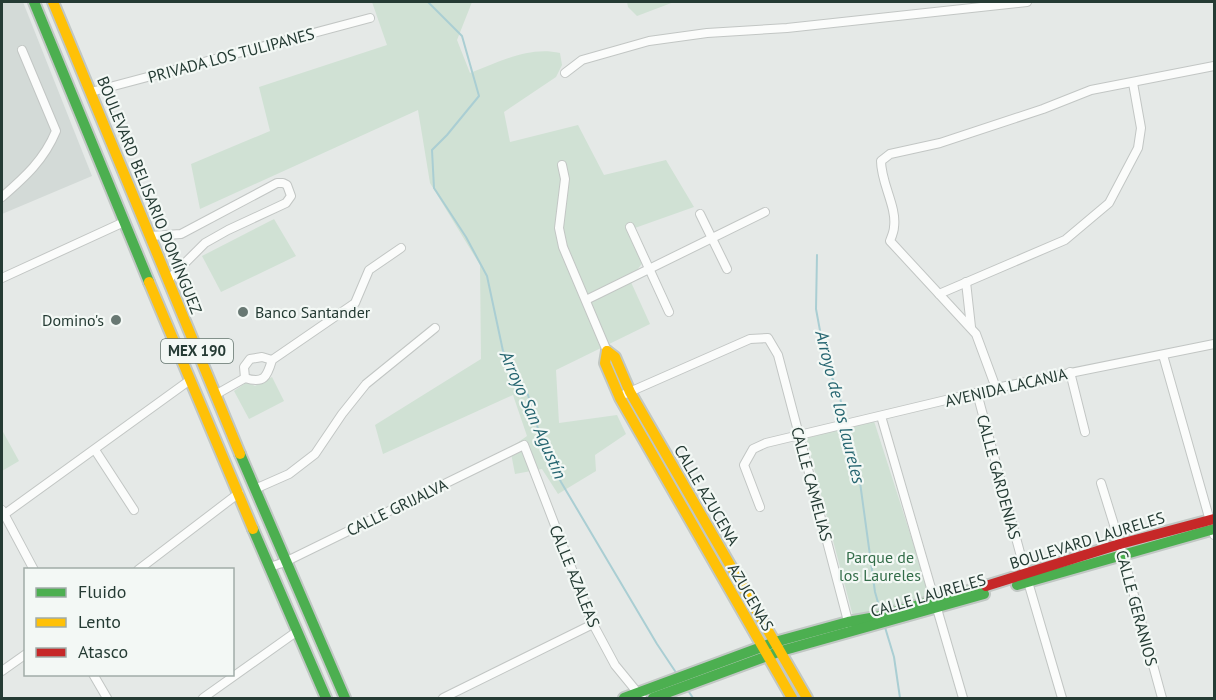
<svg xmlns="http://www.w3.org/2000/svg" width="1216" height="700" viewBox="0 0 1216 700" font-family="'PT Sans',sans-serif">
<style>
.built{fill:#d3dad7}
.green{fill:#d0e1d4}
.lines{fill:none;stroke-linecap:round;stroke-linejoin:round}
.stream{stroke:#aaced3;stroke-width:2}
.street-casing{stroke:#c2c6c4;stroke-width:10}
.fast-casing{stroke:#c1c7c4;stroke-width:14}
.slow-casing{stroke:#c1c7c4;stroke-width:14}
.jam-casing{stroke:#c1c7c4;stroke-width:14}
.street{stroke:#fbfcfb;stroke-width:8}
.fast{stroke:#4caf50;stroke-width:10}
.slow{stroke:#ffc107;stroke-width:10}
.jam{stroke:#c62828;stroke-width:10}
.poi-dot{fill:#687873;stroke:#f3f8f5;stroke-width:2}
.labels{text-anchor:middle;stroke-width:4.5;stroke-linejoin:round;paint-order:stroke}
.shield{fill:#f3f8f5;stroke:#63746e;stroke-width:1.5}
.shield-label{font-size:15px;font-weight:bold;fill:#253b34}
.street-label{font-size:16px;fill:#253b34;stroke:#f3f8f5}
.poi-label{font-size:16px;fill:#253b34;stroke:#f3f8f5;text-anchor:start}
.park-label{font-size:16px;fill:#336d49;stroke:#f3f8f5}
.water-label{font-size:18px;font-style:italic;fill:#256570;stroke:#f3f8f5}
</style>
<rect width="100%" height="100%" fill="#e5e9e7"/>
<polygon class="built" points="2,2 23,2 92,176 2,214"/>
<g class="green">
<path d="M372 2H472L457 40 470 73C500 62 528 46 560 53L562 65 556 77 504 112 510 142 578 125 604 175 666 160 694 207 632 229 643 262 630 280 650 324 556 370 559 423 617 415 626 434 595 455 596 471 558 494 542 469 515 474 510 448 527 436 513 395 383 454 375 425 481 359 480 265 430 183 418 110 200 209 191 164 270 131 259 87 387 45Z"/>
<polygon points="627,2 674,2 637,16 628,7"/>
<polygon points="274,219 296,256 221,292 202,256"/>
<polygon points="272,377 284,401 249,419 234,391 247,382 255,386"/>
<polygon points="874,421 931,599 854,620 806,438"/>
<polygon points="2,430 19,461 2,471"/>
</g>
<g class="lines">
<g class="stream">
<polyline points="428,2 462,36 479,96 447,135 432,150 434,188 466,237 487,276 503,351 528,395 541,439 561,482 657,644 677,674"/>
<polyline points="817,255 816,309 826,363 839,394 846,422"/>
<polyline points="847,427 859,475 875,592 881,613"/>
<polyline points="884,624 894,657 900,698"/>
<polyline points="687,689 693,698"/>
</g>
<defs>
<g id="street">
<polyline points="565,73 582,60 649,41 707,33 787,28 1027,2"/>
<polyline points="91,92 370,18"/>
<polyline points="562,165 565,179 559,228 563,247 607,351"/>
<path d="M2 197C25 177 44 160 56 131L22 50"/>
<polyline points="700,214 727,269"/>
<polyline points="630,227 669,312"/>
<polyline points="150,236 181,234 277,183 283,183 287,185 291,196 286,203 228,230 205,243 168,280"/>
<polyline points="2,278 124,222"/>
<polyline points="966,282 971,327"/>
<polyline points="939,294 1065,240 1109,203 1138,148 1141,128 1133,83"/>
<polyline points="586,300 765,212"/>
<polyline points="1163,355 1214,535"/>
<polyline points="1070,372 1085,432"/>
<polyline points="245,378 244,367 250,359 262,357 272,360"/>
<path d="M996 388 976 334 890 241C892 236 894 231 894 227 897 207 881 183 881 161L890 154 940 143 1043 109 1091 90 1214 66"/>
<polyline points="977,393 1026,575 1062,698"/>
<polyline points="625,394 750,339 768,338 778,355 849,625"/>
<path d="M215 395 245 378C264 384 267 377 272 360L355 303 369 270 401 248"/>
<polyline points="881,416 963,698"/>
<polyline points="95,450 134,510"/>
<polyline points="1101,483 1120,544 1162,698"/>
<polyline points="255,489 289,474 315,454 342,414 366,384 435,328"/>
<polyline points="760,507 744,465 753,449 766,443 996,388 1214,344"/>
<polyline points="2,510 34,570"/>
<polyline points="2,516 190,380"/>
<polyline points="270,567 285,562 524,445 593,624 615,665 642,698"/>
<polyline points="138,570 239,493"/>
<polyline points="2,671 26,654"/>
<polyline points="93,674 107,698"/>
<polyline points="203,698 296,632"/>
<polyline points="443,698 593,624"/>
</g>
<g id="fast">
<polyline points="34,2 149,282"/>
<polyline points="240,454 345,698"/>
<polyline points="253,529 326,698"/>
<polyline points="1017,585 1214,529"/>
<polyline points="624,698 775,642 848,622 876,617 986,586"/>
<polyline points="653,698 781,651 984,594"/>
</g>
<g id="slow">
<polyline points="53,2 240,454"/>
<polyline points="149,282 253,529"/>
<polyline points="607,351 615,357 630,392 807,698"/>
<polyline points="607,351 605,363 620,398 792,698"/>
</g>
<polyline id="jam" points="986,586 1120,544 1214,519"/>
</defs>
<use href="#street" class="street-casing"/>
<use href="#fast" class="fast-casing"/>
<use href="#slow" class="slow-casing"/>
<use href="#jam" class="jam-casing"/>
<use href="#street" class="street"/>
<use href="#fast" class="fast"/>
<use href="#slow" class="slow"/>
<use href="#jam" class="jam"/>
</g>
<g class="poi-dot">
<circle cx="243" cy="312" r="6"/>
<circle cx="116" cy="320" r="6"/>
</g>
<g class="labels">
<rect class="shield" x="161" y="339" width="72" height="24" rx="4.5"/>
<g class="shield-label">
<text x="197" y="356">MEX 190</text>
</g>
<g class="street-label">
<text transform="translate(231 55) rotate(-15)" y="6">PRIVADA LOS TULIPANES</text>
<text transform="translate(150 195) rotate(68)" y="6">BOULEVARD BELISARIO DOMÍNGUEZ</text>
<text transform="translate(1006 387) rotate(-13)" y="6">AVENIDA LACANJA</text>
<text transform="translate(999 477) rotate(75)" y="6">CALLE GARDENIAS</text>
<text transform="translate(812 484) rotate(75)" y="6">CALLE CAMELIAS</text>
<text transform="translate(707 495) rotate(60)" y="6">CALLE AZUCENA</text>
<text transform="translate(397 507) rotate(-26)" y="6">CALLE GRIJALVA</text>
<text transform="translate(1087 540) rotate(-17)" y="6">BOULEVARD LAURELES</text>
<text transform="translate(575 576) rotate(68)" y="6">CALLE AZALEAS</text>
<text transform="translate(928 595) rotate(-16)" y="6">CALLE LAURELES</text>
<text transform="translate(751 597) rotate(60)" y="6">AZUCENAS</text>
<text transform="translate(1137 608) rotate(75)" y="6">CALLE GERANIOS</text>
</g>
<g class="poi-label">
<text x="255" y="318">Banco Santander</text>
<text x="104" y="326" text-anchor="end">Domino's</text>
</g>
<g class="park-label">
<text x="880" y="563">Parque de<tspan x="880" dy="18">los Laureles</tspan></text>
</g>
<g class="water-label">
<text transform="translate(840 407) rotate(76)" y="6">Arroyo de los laureles</text>
<text transform="translate(533 415) rotate(66)" y="6">Arroyo San Agustín</text>
</g>
</g>
<rect width="1216" height="700" fill="none" stroke="#253b34" stroke-width="6"/>
<rect x="24" y="568" width="210" height="108" fill="#f3f8f5" stroke="#a1aca8" stroke-width="1.5"/>
<rect x="36" y="588" width="30" height="9" fill="#4caf50" stroke="#a1aca8" stroke-width="1.5"/>
<text x="78" y="598" font-size="18" fill="#253b34">Fluido</text>
<rect x="36" y="618" width="30" height="9" fill="#ffc107" stroke="#a1aca8" stroke-width="1.5"/>
<text x="78" y="628" font-size="18" fill="#253b34">Lento</text>
<rect x="36" y="648" width="30" height="9" fill="#c62828" stroke="#a1aca8" stroke-width="1.5"/>
<text x="78" y="658" font-size="18" fill="#253b34">Atasco</text>
</svg>
